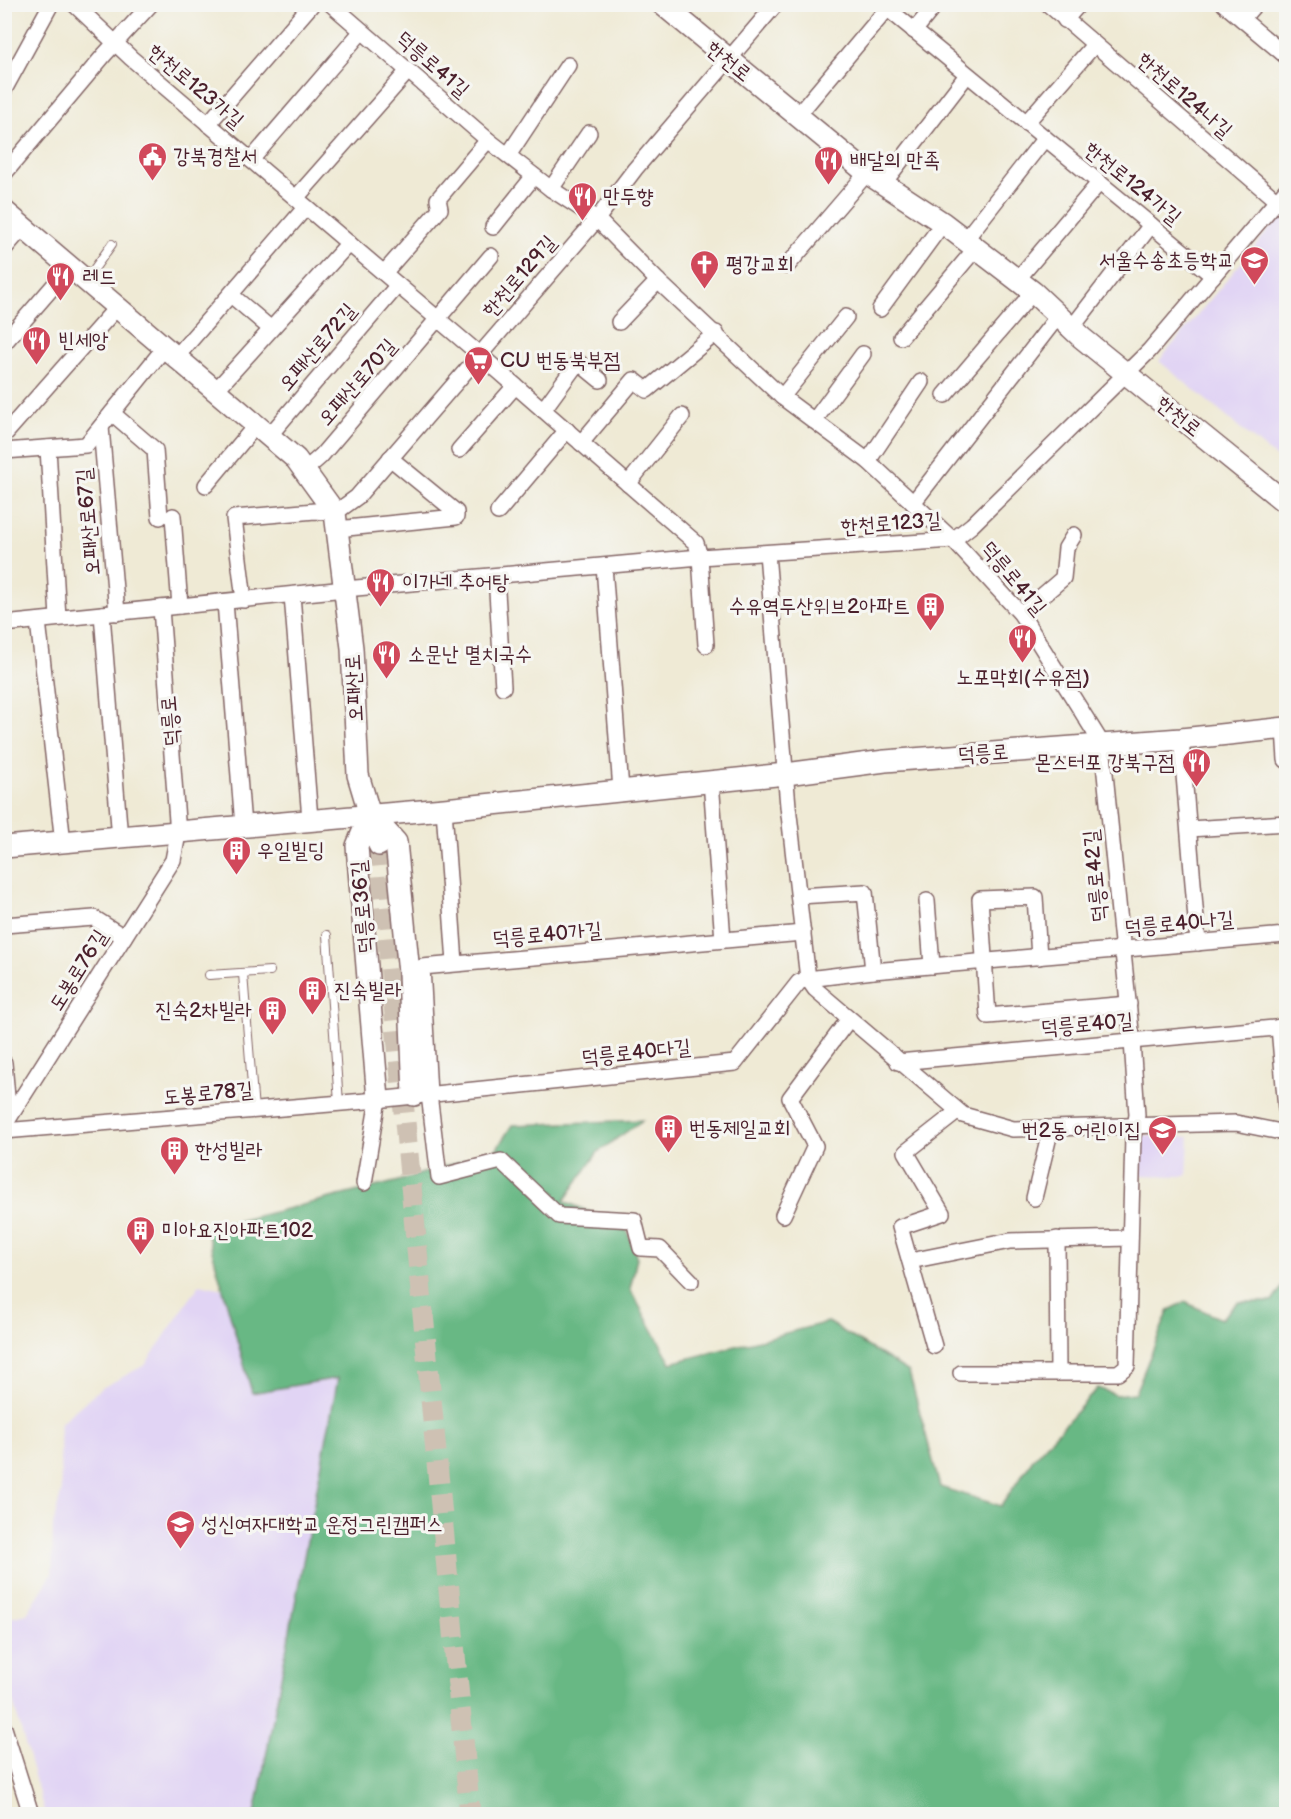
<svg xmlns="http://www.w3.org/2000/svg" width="1291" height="1819" viewBox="0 0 1291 1819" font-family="'Balsamiq Sans','Poor Story',sans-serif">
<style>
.built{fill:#e1d4f4}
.forest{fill:#68b884;stroke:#596c58;stroke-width:1.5}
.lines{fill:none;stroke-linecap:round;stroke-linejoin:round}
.secondary-tunnel{stroke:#cec1b3;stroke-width:21;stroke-dasharray:21 10;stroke-linecap:butt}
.lane-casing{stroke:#846666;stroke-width:10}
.street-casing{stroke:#846666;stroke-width:18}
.secondary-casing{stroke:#846666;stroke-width:24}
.lane{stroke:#fff;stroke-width:8}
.street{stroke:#fff;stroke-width:15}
.secondary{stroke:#fff;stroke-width:21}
.labels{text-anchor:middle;stroke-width:6;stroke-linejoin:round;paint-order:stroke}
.street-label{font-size:21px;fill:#4a1f2b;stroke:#f6f6f2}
.poi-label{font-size:21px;fill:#4a1f2b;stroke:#f6f6f2;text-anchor:start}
</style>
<rect width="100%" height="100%" fill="#f6f6f2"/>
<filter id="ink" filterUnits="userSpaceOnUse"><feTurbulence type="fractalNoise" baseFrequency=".0167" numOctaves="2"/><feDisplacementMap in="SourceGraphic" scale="12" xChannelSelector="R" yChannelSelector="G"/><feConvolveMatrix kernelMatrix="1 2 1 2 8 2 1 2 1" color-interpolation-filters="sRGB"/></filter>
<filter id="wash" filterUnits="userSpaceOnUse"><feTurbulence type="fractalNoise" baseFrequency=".008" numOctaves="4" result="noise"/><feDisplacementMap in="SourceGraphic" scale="24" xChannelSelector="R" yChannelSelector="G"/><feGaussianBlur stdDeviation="1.35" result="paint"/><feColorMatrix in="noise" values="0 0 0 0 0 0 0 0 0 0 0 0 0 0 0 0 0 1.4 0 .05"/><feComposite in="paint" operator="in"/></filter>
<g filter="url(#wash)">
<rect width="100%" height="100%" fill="#efead5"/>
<g class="built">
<polygon points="1286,209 1286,466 1159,361"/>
<polygon points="1137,1135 1189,1137 1187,1176 1136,1175"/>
<polygon points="200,1284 223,1289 252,1393 338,1378 259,1814 45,1814 5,1673 5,1619 27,1614 52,1574 53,1525 61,1493 60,1423 100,1389 145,1365"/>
</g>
<polygon class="forest" points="643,1120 598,1152 564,1201 626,1228 637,1258 630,1289 671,1363 828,1322 909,1372 940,1487 1001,1506 1033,1459 1098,1388 1116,1395 1135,1393 1169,1310 1185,1302 1221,1319 1238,1302 1272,1302 1286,1281 1286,1814 255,1814 338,1378 252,1393 206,1229 395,1182 496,1150 512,1125"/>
</g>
<g filter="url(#ink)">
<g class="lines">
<polyline class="secondary-tunnel" points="379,845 470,1814"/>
<defs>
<g id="lane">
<polyline points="87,279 112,244"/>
<polyline points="327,935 339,1103"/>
<polyline points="243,974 254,1110"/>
<polyline points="209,975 270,971"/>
</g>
<g id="street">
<polyline points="74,4 131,58 479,354 696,543 700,557 706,645"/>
<polyline points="331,4 488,140 551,189 597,219 658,281 782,397 868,461 953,540 1021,614 1102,744 1132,1041 1137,1115 1133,1137 1127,1366 1118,1373 961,1373"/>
<polyline points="882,4 1213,276"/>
<polyline points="1048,4 1277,201"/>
<polyline points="1224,4 1286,56"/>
<polyline points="1242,19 1255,4"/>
<polyline points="1065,20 1079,4"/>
<polyline points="914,31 936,4"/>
<polyline points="4,90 51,4"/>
<polyline points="798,115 887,9"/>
<polyline points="1026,123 1094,45"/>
<polyline points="208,124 312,4"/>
<polyline points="509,154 568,65"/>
<polyline points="251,160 362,31"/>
<polyline points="4,174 105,54 151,4"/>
<polyline points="883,184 967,75"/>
<polyline points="551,189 589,133"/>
<polyline points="296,198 408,71"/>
<polyline points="493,227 534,176"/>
<polyline points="965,240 1045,138"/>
<polyline points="4,249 23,227"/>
<polyline points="787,266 867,173"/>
<polyline points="384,273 440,209 438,199 488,140"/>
<polyline points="1017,280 1099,183"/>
<polyline points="231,295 271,329"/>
<polyline points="880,309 943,223"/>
<polyline points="619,322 658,281"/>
<polyline points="1071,329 1151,225"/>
<polyline points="901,337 976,248"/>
<polyline points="4,343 70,267"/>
<polyline points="177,356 306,207"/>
<polyline points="217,389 349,243"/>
<polyline points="945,395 1033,292"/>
<polyline points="782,397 846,317"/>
<polyline points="543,410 578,362 600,380"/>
<polyline points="112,413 155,450 160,517"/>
<polyline points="814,421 863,354"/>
<polyline points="101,427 117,613"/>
<polyline points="4,435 118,306"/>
<polyline points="269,436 398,285"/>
<polyline points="581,443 634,380 647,390 716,333"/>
<polyline points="48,448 58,618"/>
<polyline points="459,450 515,386"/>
<polyline points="4,451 86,445 166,346"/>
<polyline points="868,461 921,382"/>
<polyline points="305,470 321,456 491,256"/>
<polyline points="628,484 682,416"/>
<polyline points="206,485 256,425"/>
<polyline points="913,503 1058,316"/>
<polyline points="498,512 567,430"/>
<polyline points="173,516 180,606"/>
<polyline points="337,529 456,517 456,512 390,458"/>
<polyline points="767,553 788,806 808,979 815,989 963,1115 1013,1129 1236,1123 1286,1133"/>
<polyline points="604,566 621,790"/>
<polyline points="496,576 503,687"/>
<polyline points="292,595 310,819"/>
<polyline points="244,600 234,518 315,511 335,513 357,497 597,219 635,169 776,4"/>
<polyline points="225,602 243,826"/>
<polyline points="102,614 120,839"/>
<polyline points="1021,614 1063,578 1066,548 1074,535"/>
<polyline points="38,621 63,843"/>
<polyline points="4,624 345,589 700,557 953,540 972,525 1149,351 1286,190"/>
<polyline points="1284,728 1286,760"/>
<polyline points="1181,739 1198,943"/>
<polyline points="711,781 723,940"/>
<polyline points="444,809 455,963"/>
<polyline points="1189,829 1286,823"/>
<polyline points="799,896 865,892 873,971"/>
<polyline points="927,901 932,966"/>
<polyline points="4,925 94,918 124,937"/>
<polyline points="1039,957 1035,897 980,899 988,1016 1129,1004"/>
<polyline points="1279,1027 1286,1109"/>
<polyline points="898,1062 1286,1027"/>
<polyline points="4,1063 7,1097 4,1110"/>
<polyline points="4,1126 173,860 178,834 161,608"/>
<polyline points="4,1131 366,1101 735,1063 799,982 808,979 873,971 1286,935"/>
<polyline points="364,1183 378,1099"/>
<polyline points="1034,1198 1051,1128"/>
<polyline points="783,1215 815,1146 790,1098 849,1019"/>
<polyline points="1057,1239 1058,1373"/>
<polyline points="910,1261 1010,1241 1130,1238"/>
<polyline points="691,1281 660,1249 641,1248 634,1220 559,1216 501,1161 439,1177 429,1094 422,967 803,933"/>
<polyline points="934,1346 900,1227 942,1213 906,1152 957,1112"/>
<polyline points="4,1728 31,1814"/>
</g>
<g id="secondary">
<polyline points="662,4 867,173 943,223 1033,292 1082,338 1286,503"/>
<polyline points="4,211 296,459 335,513 352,648 358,775 379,845"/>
<polyline points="370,815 357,846 378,1099"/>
<polyline points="373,817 396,842 409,973 414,1095"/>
<polyline points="4,847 444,809 786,774 885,761 1181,739 1286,728"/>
</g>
</defs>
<use href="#lane" class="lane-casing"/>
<use href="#street" class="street-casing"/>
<use href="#secondary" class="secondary-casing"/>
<use href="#lane" class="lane"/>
<use href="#street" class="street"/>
<use href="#secondary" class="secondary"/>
</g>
</g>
<defs>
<symbol id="civic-pin" viewBox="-11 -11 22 30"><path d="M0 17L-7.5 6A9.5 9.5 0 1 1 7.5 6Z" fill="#d1495b" stroke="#f6f6f2"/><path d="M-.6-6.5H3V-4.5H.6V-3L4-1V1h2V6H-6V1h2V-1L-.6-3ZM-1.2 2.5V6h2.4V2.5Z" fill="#fff"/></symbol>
<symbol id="restaurant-pin" viewBox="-11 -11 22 30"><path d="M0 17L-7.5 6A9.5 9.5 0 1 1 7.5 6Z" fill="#d1495b" stroke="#f6f6f2"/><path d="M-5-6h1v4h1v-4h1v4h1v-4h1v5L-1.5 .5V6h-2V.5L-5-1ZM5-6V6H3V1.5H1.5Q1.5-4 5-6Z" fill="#fff"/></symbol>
<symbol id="school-pin" viewBox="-11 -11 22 30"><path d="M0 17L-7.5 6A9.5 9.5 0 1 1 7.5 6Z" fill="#d1495b" stroke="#f6f6f2"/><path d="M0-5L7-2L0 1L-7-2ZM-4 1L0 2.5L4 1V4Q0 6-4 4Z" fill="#fff"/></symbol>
<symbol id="church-pin" viewBox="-11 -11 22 30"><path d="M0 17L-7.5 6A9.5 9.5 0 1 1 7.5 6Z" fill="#d1495b" stroke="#f6f6f2"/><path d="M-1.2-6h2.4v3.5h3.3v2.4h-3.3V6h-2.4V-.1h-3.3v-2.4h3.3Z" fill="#fff"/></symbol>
<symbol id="supermarket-pin" viewBox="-11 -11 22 30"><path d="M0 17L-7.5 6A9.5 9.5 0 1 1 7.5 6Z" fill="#d1495b" stroke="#f6f6f2"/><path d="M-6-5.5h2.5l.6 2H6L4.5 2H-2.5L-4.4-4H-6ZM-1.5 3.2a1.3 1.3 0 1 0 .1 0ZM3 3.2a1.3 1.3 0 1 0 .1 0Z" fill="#fff"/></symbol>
<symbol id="building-pin" viewBox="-11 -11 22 30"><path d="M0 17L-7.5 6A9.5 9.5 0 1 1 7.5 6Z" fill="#d1495b" stroke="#f6f6f2"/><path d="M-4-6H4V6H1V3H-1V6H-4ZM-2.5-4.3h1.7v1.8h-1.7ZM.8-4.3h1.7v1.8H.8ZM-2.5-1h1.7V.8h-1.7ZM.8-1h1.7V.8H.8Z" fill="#fff"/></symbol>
<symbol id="university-pin" viewBox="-11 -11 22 30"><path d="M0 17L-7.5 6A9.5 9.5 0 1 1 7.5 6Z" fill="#d1495b" stroke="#f6f6f2"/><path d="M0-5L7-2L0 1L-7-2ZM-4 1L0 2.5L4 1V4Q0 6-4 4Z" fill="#fff"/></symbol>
</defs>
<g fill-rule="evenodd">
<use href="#civic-pin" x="136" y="140" width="33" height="45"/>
<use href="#restaurant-pin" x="812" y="144" width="33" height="45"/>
<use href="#restaurant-pin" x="566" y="180" width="33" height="45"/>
<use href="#school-pin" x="1238" y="244" width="33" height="45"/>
<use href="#church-pin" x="688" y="248" width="33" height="45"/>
<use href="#restaurant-pin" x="44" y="260" width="33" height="45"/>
<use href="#restaurant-pin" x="20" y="324" width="33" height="45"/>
<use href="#supermarket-pin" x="462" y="344" width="33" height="45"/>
<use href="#restaurant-pin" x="364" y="566" width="33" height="45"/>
<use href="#building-pin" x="914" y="590" width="33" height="45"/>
<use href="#restaurant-pin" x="1006" y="622" width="33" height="45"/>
<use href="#restaurant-pin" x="370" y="638" width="33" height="45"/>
<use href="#restaurant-pin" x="1180" y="746" width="33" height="45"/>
<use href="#building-pin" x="220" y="834" width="33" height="45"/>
<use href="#building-pin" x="296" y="974" width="33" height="45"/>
<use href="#building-pin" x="256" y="994" width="33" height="45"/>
<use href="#building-pin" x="652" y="1112" width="33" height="45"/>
<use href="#school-pin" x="1146" y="1114" width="33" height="45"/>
<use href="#building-pin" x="158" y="1134" width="33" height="45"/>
<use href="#building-pin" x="124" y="1214" width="33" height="45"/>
<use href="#university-pin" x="164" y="1508" width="33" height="45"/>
</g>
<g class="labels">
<g class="street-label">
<text transform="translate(729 61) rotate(39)" y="7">한천로</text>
<text transform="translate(433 64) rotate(41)" y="7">덕릉로41길</text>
<text transform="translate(196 86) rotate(40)" y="7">한천로123가길</text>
<text transform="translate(1185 95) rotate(41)" y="7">한천로124나길</text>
<text transform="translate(1133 183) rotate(39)" y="7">한천로124가길</text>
<text transform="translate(519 276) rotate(-49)" y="7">한천로129길</text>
<text transform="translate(317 347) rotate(-50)" y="7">오패산로72길</text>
<text transform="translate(357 382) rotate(-49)" y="7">오패산로70길</text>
<text transform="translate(1179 416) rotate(39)" y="7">한천로</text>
<text transform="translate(88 522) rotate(-95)" y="7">오패산로67길</text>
<text transform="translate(891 523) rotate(-4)" y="7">한천로123길</text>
<text transform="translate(1014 578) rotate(50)" y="7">덕릉로41길</text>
<text transform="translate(354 688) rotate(-93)" y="7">오패산로</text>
<text transform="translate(170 721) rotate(-95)" y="7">덕릉로</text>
<text transform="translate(983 753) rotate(-4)" y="7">덕릉로</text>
<text transform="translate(1095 876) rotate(-96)" y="7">덕릉로42길</text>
<text transform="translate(362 907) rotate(-95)" y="7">덕릉로36길</text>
<text transform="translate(1179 923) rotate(-5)" y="7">덕릉로40나길</text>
<text transform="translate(547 934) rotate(-5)" y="7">덕릉로40가길</text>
<text transform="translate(78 970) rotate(-58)" y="7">도봉로76길</text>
<text transform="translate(1087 1024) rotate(-5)" y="7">덕릉로40길</text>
<text transform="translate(636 1052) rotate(-6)" y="7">덕릉로40다길</text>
<text transform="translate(208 1093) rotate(-5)" y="7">도봉로78길</text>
</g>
<g class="poi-label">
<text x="173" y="163">강북경찰서</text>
<text x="850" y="167">배달의 만족</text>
<text x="603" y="203">만두향</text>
<text x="1234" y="267" text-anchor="end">서울수송초등학교</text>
<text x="726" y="271">평강교회</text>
<text x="82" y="283">레드</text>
<text x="58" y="347">빈세앙</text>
<text x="500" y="367">CU 번동북부점</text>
<text x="402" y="589">이가네 추어탕</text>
<text x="910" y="613" text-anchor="end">수유역두산위브2아파트</text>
<text x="408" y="661">소문난 멸치국수</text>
<text x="1023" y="684" text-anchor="middle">노포막회(수유점)</text>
<text x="1175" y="769" text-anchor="end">몬스터포 강북구점</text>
<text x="257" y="857">우일빌딩</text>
<text x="334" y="997">진숙빌라</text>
<text x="252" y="1017" text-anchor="end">진숙2차빌라</text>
<text x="689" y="1135">번동제일교회</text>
<text x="1141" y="1137" text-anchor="end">번2동 어린이집</text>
<text x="195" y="1157">한성빌라</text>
<text x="162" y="1237">미아요진아파트102</text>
<text x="201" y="1531">성신여자대학교 운정그린캠퍼스</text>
</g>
</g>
<rect width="1291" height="1819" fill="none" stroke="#f6f6f2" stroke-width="24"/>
</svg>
